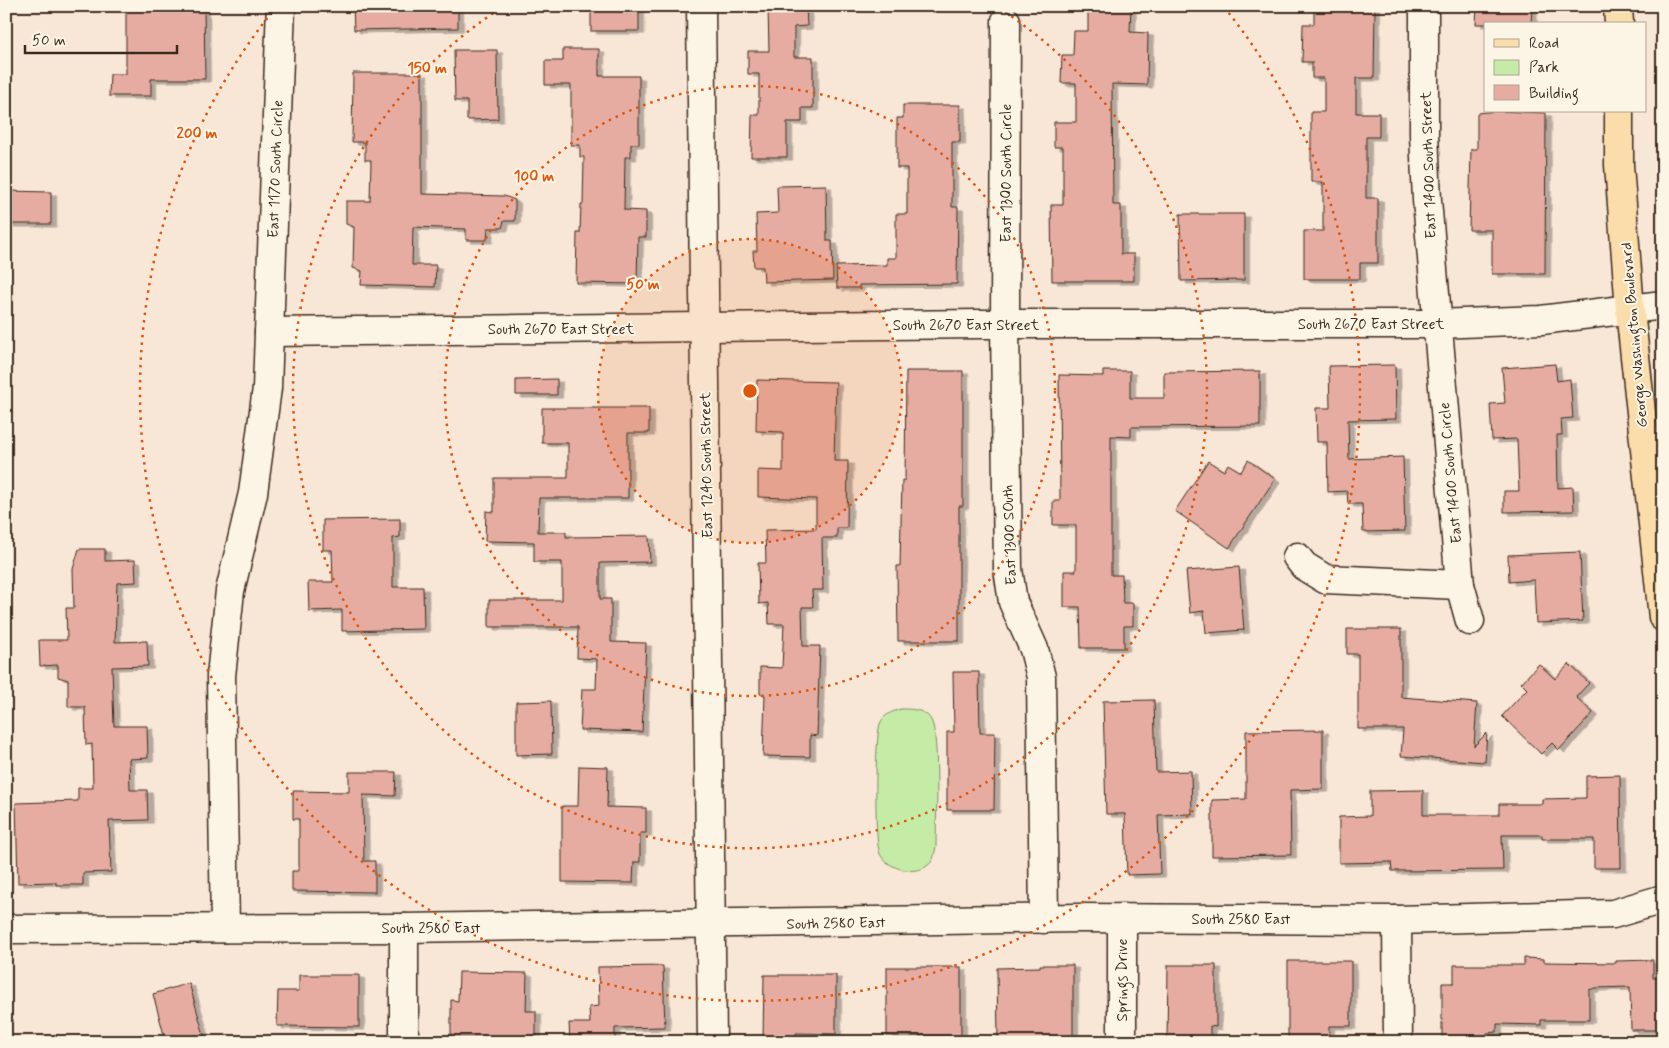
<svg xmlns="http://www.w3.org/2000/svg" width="1669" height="1048" viewBox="0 0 1669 1048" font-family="Mynerve,sans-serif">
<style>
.green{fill:#c5eca7;stroke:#808b62}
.building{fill:#e6aca1;stroke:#3b2a1e;filter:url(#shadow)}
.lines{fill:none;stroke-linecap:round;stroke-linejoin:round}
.minor-casing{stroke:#3b2a1e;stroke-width:31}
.major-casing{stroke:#3b2a1e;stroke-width:31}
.minor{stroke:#fcf5e5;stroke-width:28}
.major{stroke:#fbddab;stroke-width:28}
.ring{fill:none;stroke:#df570d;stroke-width:2.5;stroke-dasharray:2.5 5}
.labels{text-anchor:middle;stroke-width:4;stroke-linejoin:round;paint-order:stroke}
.street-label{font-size:15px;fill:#3b2a1e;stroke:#fcf5e5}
.centre{fill:#df570d;stroke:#fcf5e5;stroke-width:2.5}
.ring-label{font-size:15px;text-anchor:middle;font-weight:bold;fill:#df570d;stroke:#fcf5e5;stroke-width:4;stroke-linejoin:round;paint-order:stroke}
</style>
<defs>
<filter id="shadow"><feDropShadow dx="5.5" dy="3" stdDeviation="0" flood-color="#0004"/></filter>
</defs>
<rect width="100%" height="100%" fill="#f8e6d7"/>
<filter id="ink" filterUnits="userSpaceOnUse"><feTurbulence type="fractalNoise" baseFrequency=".02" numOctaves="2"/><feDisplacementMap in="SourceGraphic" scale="10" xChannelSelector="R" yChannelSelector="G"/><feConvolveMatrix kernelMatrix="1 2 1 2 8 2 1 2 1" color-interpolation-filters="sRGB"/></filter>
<g filter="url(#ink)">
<path class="green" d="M901 709C911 709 925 709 931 720 940 736 936 824 936 846 935 851 934 858 932 861 920 878 888 870 880 854 874 842 875 737 880 724 884 714 892 712 901 709Z"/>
<g class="building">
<polygon points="204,6 205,79 151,79 151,96 109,96 110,74 126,74 126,7"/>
<polygon points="353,6 458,6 458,28 354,30"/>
<rect x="591" y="6" width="48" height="25"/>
<polygon points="768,6 806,6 807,26 794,27 794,57 813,57 813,108 802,108 802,122 787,122 787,157 751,157 752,115 759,115 759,74 748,74 748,51 769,51"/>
<polygon points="1088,6 1131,6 1130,32 1148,33 1147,85 1112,84 1113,205 1121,205 1121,254 1134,254 1134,281 1052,281 1051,205 1063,205 1063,147 1054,147 1054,122 1076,122 1076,83 1061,83 1062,55 1073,55 1074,31 1088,31"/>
<polygon points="1314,6 1375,6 1374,78 1356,78 1356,113 1379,113 1379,137 1366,137 1366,198 1378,198 1378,263 1360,263 1360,279 1304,279 1304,231 1323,231 1323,182 1311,182 1311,112 1324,112 1324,78 1312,78 1312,62 1302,62 1303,24 1314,24"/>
<polygon points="1477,6 1532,6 1531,24 1476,24"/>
<polygon points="563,49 599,49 599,76 639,76 639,144 631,144 631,157 625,157 624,210 646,211 646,237 638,237 637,284 576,283 577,233 580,233 581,204 583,204 584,157 580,157 580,145 571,145 571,85 545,85 545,61 563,61"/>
<polygon points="454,50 497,50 498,119 467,120 467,101 455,101"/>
<polygon points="353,73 422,73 422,194 504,196 515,200 515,221 504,221 502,228 488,228 487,240 466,240 466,229 413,227 412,265 436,265 435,287 361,285 362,271 353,268 354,227 346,224 346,201 370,201 371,160 365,160 365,142 352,142"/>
<polygon points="903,105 960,105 960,142 952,142 952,207 958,207 957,284 859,285 859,288 837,288 836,266 887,265 887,258 896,258 896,214 907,214 907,168 897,168 897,118 903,118"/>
<polygon points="1498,111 1546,113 1545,274 1492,274 1492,230 1469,230 1471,149 1477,149 1477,113"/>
<polygon points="826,185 827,241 832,241 833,280 764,282 763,267 754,267 753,251 757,251 756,214 778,213 777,186"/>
<polygon points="6,191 51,192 51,224 6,224"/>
<polygon points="1180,214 1244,214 1244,280 1181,281"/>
<polygon points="1555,364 1557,381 1570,379 1573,418 1561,419 1562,435 1557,435 1558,488 1573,487 1574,511 1504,512 1504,491 1519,491 1517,439 1492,440 1490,404 1505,403 1502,368"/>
<polygon points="1395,365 1396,419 1348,420 1349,459 1403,457 1405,531 1363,532 1362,504 1348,504 1347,491 1328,492 1327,442 1317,442 1316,408 1330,408 1329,366"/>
<polygon points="906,371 963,371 963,506 959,506 959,641 898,641 897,566 900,566 902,480 905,480"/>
<polygon points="1103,371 1130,371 1130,398 1164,398 1164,372 1260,371 1260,426 1131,427 1131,437 1111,436 1111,575 1122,575 1123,603 1133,603 1133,626 1124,626 1124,648 1081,648 1080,607 1064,607 1064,571 1076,571 1076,525 1053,525 1053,501 1060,501 1059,375 1103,376"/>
<polygon points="557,379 557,395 516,395 516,380"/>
<polygon points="757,380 836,382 834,461 848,461 847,528 837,528 837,538 822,538 823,590 812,590 813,607 802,607 803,646 820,646 817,736 810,735 810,757 763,756 765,695 760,694 760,667 782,668 784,624 769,624 768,603 759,604 758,563 766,563 765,530 816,529 816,499 758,497 758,470 783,471 783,432 756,431"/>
<polygon points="542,408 649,408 649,433 628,433 628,498 539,498 538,532 566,532 566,537 649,536 650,562 600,563 600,599 611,599 611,642 646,643 642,732 580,730 582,689 596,689 597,659 577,658 578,627 489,627 489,600 562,600 562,562 534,562 534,542 485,541 486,511 494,512 494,478 568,478 568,443 542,443"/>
<polygon points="1248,460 1275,479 1229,548 1175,511 1208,461 1224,471 1228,464 1241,472"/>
<polygon points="400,519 400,537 393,538 393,587 423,587 424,629 342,631 342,610 309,611 308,582 333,582 332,550 323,550 323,520"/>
<polygon points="79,549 105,549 105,561 135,560 136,582 117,583 115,642 147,641 148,666 112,667 114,726 147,726 148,758 129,759 130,790 147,790 148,820 109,821 111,872 83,873 83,885 56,885 56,882 18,883 16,803 78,801 78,788 93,788 92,744 86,745 85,707 68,707 68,680 58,677 58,665 40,666 39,640 67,640 66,608 74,608 73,569"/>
<polygon points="1580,552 1583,621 1536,623 1534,580 1509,582 1508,555"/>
<polygon points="1239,567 1244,630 1206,633 1204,611 1190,613 1186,571"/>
<polygon points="1347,629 1401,629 1401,697 1477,703 1474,746 1487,733 1485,762 1401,756 1403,729 1358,729 1358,654 1347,654"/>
<polygon points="1539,664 1555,679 1569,664 1589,683 1576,697 1593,713 1559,750 1552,743 1541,754 1502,716 1527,689 1521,683"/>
<polygon points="953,672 979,672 980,733 995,733 994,810 947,810 947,732 954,732"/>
<polygon points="1154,700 1156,772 1191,771 1192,814 1158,815 1160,874 1127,875 1125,814 1106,814 1103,701"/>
<polygon points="551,701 552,754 516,755 516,702"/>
<polygon points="1323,730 1323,789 1290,790 1291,855 1212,856 1212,800 1246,799 1246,731"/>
<polygon points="579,766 608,767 607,807 646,808 646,833 640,833 640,862 634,862 633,883 562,882 562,806 578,806"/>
<polygon points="349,772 396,772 395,796 363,795 364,861 375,861 375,892 292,891 292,871 299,871 299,819 293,819 293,791 349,792"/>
<polygon points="1620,775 1621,868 1594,868 1594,839 1542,839 1542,835 1502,835 1503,870 1392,871 1391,862 1339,863 1339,817 1370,816 1370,791 1423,790 1423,815 1499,815 1499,804 1542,804 1542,799 1586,798 1586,776"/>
<polygon points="1524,958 1544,959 1544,962 1616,963 1616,961 1653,960 1653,978 1663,978 1663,1030 1631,1030 1630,987 1596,988 1589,990 1589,1020 1541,1020 1541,1025 1497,1024 1497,1032 1487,1033 1487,1042 1442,1042 1442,983 1454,983 1454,965 1524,965"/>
<polygon points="1288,961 1351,961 1351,1026 1329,1026 1329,1042 1288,1042"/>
<polygon points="1040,965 1073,965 1073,1041 998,1042 997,968 1040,967"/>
<polygon points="1168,965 1216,965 1216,1027 1210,1026 1210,1042 1167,1042"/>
<polygon points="663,966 665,1027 615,1028 615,1040 570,1041 569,1023 590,1023 589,1007 599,1006 598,967"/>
<rect x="887" y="967" width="74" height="69"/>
<polygon points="459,972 527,973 526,1011 536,1011 536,1038 451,1037 451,1000 458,1001"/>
<polygon points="299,975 359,975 359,1027 277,1026 278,991 299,991"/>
<polygon points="764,975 836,975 836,1034 796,1033 796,1042 763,1042"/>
<polygon points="189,983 206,1042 166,1042 153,994"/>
</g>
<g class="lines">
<defs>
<g id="minor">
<polyline points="701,6 712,1042"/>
<polyline points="1424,6 1424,134 1427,200 1460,585 1470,621"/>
<polyline points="1006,21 1005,324 1008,569 1013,602 1034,649 1041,677 1044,919"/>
<polyline points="269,332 979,324 1437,324 1541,320 1663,305"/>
<polyline points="1297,557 1304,566 1325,579 1460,585"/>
<polyline points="1122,918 1122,1042"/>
<polyline points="1397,920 1398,1042"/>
<polyline points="225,928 221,676 230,591 253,493 267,388 281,6"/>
<polyline points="404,928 404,1042"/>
<polyline points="6,929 404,928 1080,918 1397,920 1613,914 1663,899"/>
</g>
<g id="major">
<polyline points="1618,6 1619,24"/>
<polyline points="1619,111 1619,165 1630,310 1663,617"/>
</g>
</defs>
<use href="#minor" class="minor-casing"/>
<use href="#major" class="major-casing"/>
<use href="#minor" class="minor"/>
<use href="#major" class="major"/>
</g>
</g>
<circle cx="750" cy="391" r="152" fill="#df570d" fill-opacity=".12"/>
<g class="ring">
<circle cx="750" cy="391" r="152"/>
<circle cx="750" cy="391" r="305"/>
<path d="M999 8A457 457 0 1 1 501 8"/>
<path d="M1224 7A610 610 0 1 1 276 7"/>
</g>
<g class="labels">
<g class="street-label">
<text transform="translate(1428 165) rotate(-92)" y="5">East 1400 South Street</text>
<text transform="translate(275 169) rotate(-88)" y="5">East 1170 South Circle</text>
<text transform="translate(1006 173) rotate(-90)" y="5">East 1300 South Circle</text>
<text x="1371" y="329">South 2670 East Street</text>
<text x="966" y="330">South 2670 East Street</text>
<text x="561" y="334">South 2670 East Street</text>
<text transform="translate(1634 335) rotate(-95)" y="5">George Washington Boulevard</text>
<text transform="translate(706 465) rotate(-91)" y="5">East 1240 South Street</text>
<text transform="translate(1450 473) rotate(-95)" y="5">East 1400 South Circle</text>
<text transform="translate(1009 535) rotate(-92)" y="5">East 1300 SOuth</text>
<text x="1241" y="924">South 2580 East</text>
<text transform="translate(836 923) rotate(-1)" y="5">South 2580 East</text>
<text x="431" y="933">South 2580 East</text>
<text transform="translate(1122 980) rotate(-90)" y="5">Springs Drive</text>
</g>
</g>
<circle cx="750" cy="391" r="8" class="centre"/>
<g class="ring-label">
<text x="427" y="73">150 m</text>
<text x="197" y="138">200 m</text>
<text x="534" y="181">100 m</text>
<text x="643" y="289">50 m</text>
</g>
<rect width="1669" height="1048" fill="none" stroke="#fcf5e5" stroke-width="25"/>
<rect x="12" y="12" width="1644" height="1023" fill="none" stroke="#3b2a1e" stroke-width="2" filter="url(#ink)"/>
<rect x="1484" y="22" width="162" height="90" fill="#fcf5e5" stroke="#afa495"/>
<rect x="1494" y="39" width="25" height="8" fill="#fbddab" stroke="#afa495"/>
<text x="1529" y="48" font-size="15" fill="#3b2a1e">Road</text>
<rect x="1494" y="60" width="25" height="15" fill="#c5eca7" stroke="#afa495"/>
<text x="1529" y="72" font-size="15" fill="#3b2a1e">Park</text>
<rect x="1494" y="85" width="25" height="15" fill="#e6aca1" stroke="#afa495"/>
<text x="1529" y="98" font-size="15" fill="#3b2a1e">Building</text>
<path d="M25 45v8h152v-8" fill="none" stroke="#3b2a1e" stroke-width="2.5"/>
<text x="32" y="45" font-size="15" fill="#3b2a1e" stroke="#fcf5e5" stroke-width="4" paint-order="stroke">50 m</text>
</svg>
